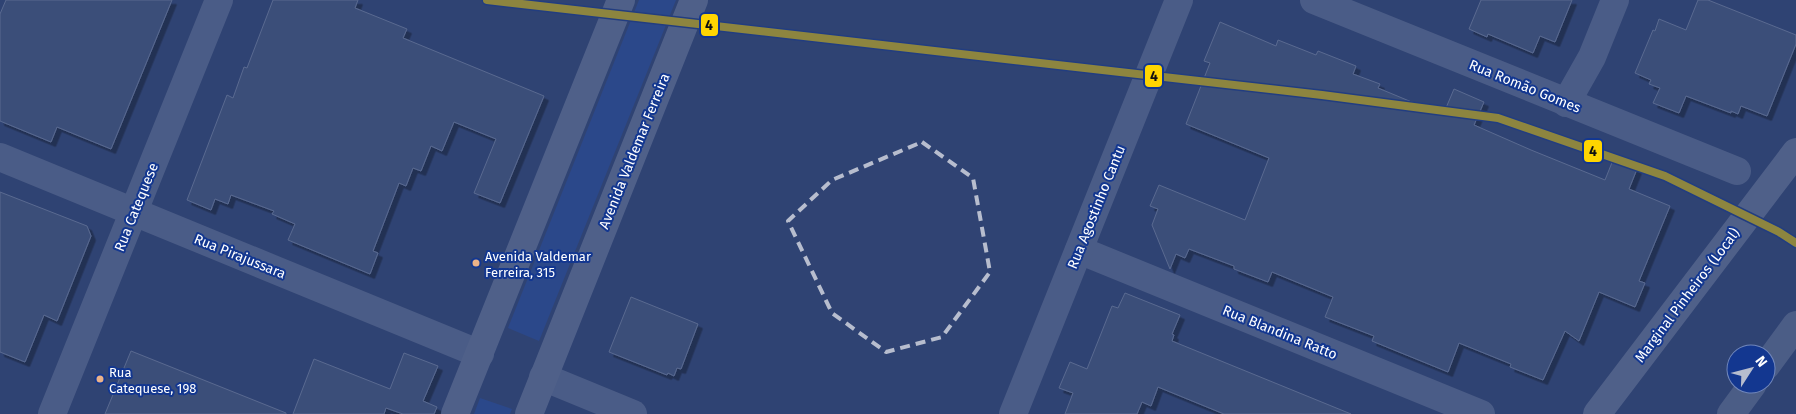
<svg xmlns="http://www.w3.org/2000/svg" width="1796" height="414" viewBox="0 0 1796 414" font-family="'Fira Sans',sans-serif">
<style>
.green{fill:#264ea7}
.building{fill:#4a5b81;stroke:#8c98b4;filter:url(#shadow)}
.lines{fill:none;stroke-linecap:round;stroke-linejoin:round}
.minor{stroke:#6c7b9f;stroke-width:28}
.major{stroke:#7784a5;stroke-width:28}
.highway{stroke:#6e7c9e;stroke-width:28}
.metro-1-casing{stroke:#133790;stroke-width:11}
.metro-1{stroke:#ffd500;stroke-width:8}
.marked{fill:none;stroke:#b7bdce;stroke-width:4;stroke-dasharray:10 6;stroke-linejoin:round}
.bus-dot{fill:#ebb288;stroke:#133790;stroke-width:2}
.labels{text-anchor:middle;stroke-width:4;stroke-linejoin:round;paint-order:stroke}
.bus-label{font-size:13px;fill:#fff;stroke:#133790;text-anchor:start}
.street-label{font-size:14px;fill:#fff;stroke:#133790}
.line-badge{stroke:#133790;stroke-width:2}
.pale-badge-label{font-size:14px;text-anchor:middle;font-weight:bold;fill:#111}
</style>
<defs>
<filter id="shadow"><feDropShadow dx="4.5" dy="4.5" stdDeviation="0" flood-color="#0009"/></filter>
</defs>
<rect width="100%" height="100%" fill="#304373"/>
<g class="green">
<polygon points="639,0 676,0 539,341 508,328"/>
<polygon points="480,398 512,409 510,414 474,414"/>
</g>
<g class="building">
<polygon points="6,0 172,0 111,149 57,127 51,142 0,121 0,14"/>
<polygon points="273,0 358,0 355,8 407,29 403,38 544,96 500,203 474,193 496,139 454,122 442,151 431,146 421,171 413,168 406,186 399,183 373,251 378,253 370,274 288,240 295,224 272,214 274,211 231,195 228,204 215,199 211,210 187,200 227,95 233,98 244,67 247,68"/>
<polygon points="1481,0 1572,0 1555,42 1540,36 1533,53 1488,34 1487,37 1469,29"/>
<polygon points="1698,0 1708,0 1796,35 1796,44 1767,116 1741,106 1738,114 1731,111 1731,113 1686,96 1679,113 1653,103 1660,88 1649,84 1651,80 1635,73 1653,30 1655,31 1659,19 1686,30"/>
<polygon points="1220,22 1276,46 1278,40 1316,55 1318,51 1356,66 1353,74 1380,84 1378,88 1443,115 1454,89 1484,102 1474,125 1531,150 1605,180 1615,155 1639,164 1629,189 1670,206 1639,281 1645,283 1635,307 1599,292 1579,341 1565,331 1543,380 1510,367 1511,364 1459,343 1448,372 1372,341 1374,336 1325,317 1333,297 1272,272 1268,282 1234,269 1234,266 1189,249 1185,258 1176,254 1170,269 1152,225 1158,209 1150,206 1159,185 1245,220 1269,158 1186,124 1210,63 1204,61"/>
<polygon points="0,192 87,226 91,236 57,321 44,315 25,362 0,352"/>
<polygon points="1125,293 1180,315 1172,334 1174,335 1172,341 1351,414 1224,414 1158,387 1151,406 1142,402 1137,414 1065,414 1073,393 1059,388 1070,362 1087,369 1112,306 1118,308"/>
<polygon points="631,297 698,324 681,369 677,368 674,376 668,373 667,375 609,352"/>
<polygon points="131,351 286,413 286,414 105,414"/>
<polygon points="404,353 438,366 423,401 437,407 434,414 403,414 386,408 384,414 293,414 314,359 390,389"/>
</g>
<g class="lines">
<g class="minor">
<polyline points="1314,0 1737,171"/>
<polyline points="1566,103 1592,57 1615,0"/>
<polyline points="0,157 480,354"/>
<polyline points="1079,250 1481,414"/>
<polyline points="543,377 633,414"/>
<polyline points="52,414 219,0"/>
<polyline points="1013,414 1179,0"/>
</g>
<g class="major">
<polyline points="455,414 621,0"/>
<polyline points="529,414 694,0"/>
<polyline points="1597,414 1796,152"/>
</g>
<g class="highway">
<polyline points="1766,366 1796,325"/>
<polyline points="1731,414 1753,384"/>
</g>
<defs>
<polyline id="metro-1" points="487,0 1322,95 1498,118 1665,176 1779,232 1796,243"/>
</defs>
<use href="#metro-1" class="metro-1-casing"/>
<use href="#metro-1" class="metro-1"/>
</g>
<path d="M0 0H1796V414H0ZM922 142 973 178 990 272 942 337 886 352 832 313 788 221 832 180Z" fill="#304373" fill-opacity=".55" fill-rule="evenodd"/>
<path class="marked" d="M922 142 973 178 990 272 942 337 886 352 832 313 788 221 832 180Z"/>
<g class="bus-dot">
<circle cx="476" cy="263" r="4.5"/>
<circle cx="100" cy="379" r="4.5"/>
</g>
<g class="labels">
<g class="bus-label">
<text x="485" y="261">Avenida Valdemar<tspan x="485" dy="16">Ferreira, 315</tspan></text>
<text x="109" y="377">Rua<tspan x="109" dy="16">Catequese, 198</tspan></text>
</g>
<g class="street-label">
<text transform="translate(1525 86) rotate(22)" y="5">Rua Romão Gomes</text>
<text transform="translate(634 151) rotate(-68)" y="5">Avenida Valdemar Ferreira</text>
<text transform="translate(136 207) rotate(-68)" y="5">Rua Catequese</text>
<text transform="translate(1096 207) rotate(-68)" y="5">Rua Agostinho Cantu</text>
<text transform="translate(240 256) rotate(22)" y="5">Rua Pirajussara</text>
<text transform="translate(1687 295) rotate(-53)" y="5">Marginal Pinheiros (Local)</text>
<text transform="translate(1280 332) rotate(22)" y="5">Rua Blandina Ratto</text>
</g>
</g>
<g class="line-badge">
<rect x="700" y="13" width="19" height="24" rx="5" fill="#ffd500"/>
<rect x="1144" y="64" width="19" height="24" rx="5" fill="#ffd500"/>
<rect x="1583" y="139" width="20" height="24" rx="5" fill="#ffd500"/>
</g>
<g class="pale-badge-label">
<text x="709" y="30">4</text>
<text x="1154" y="81">4</text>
<text x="1593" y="156">4</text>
</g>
<g transform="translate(1751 369) rotate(54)"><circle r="24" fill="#133790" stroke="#7187bc"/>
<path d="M0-4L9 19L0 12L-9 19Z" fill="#b7bdce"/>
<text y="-8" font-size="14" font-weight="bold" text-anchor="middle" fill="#ffffff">N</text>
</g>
</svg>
